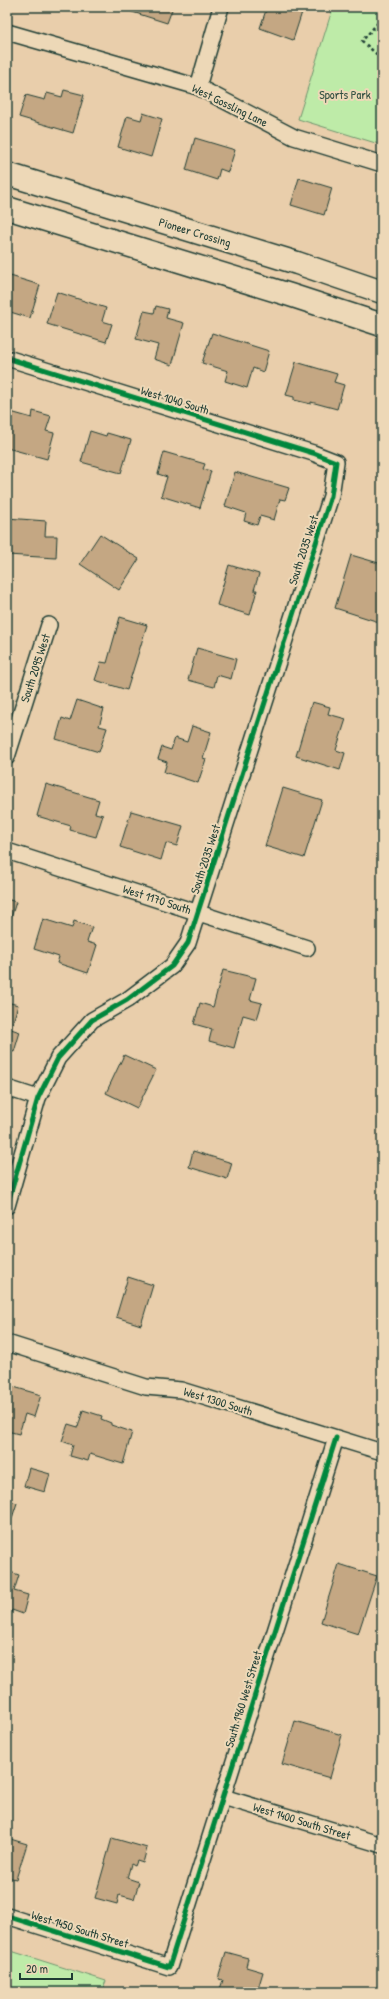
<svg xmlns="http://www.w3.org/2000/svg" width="389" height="1999" viewBox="0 0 389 1999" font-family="'Patrick Hand',sans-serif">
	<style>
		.green { fill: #beeba8; stroke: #6e946e }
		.building { fill: #c4a783; stroke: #1f3d34 }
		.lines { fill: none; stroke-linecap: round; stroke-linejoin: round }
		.minor-casing { stroke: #1f3d34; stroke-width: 18 }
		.trunk-casing { stroke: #1f3d34; stroke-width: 25 }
		.path { stroke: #1f3d34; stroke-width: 2.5; stroke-dasharray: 3 3; stroke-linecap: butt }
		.minor { stroke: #edd8b7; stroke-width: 15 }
		.trunk { stroke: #edd8b7; stroke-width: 22 }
		.cycleway-casing { stroke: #edd8b7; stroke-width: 8 }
		.cycleway { stroke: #00873e; stroke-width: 5 }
		.labels { text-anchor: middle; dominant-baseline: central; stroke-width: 4; stroke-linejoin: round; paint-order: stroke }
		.park-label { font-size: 12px; fill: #2f4e40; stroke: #edd8b7 }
		.street-label { font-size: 12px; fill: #1f3d34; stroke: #edd8b7 }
	</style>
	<rect width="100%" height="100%" fill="#e9ceab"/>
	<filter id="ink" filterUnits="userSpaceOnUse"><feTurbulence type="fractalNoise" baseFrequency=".025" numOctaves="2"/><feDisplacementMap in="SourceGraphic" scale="8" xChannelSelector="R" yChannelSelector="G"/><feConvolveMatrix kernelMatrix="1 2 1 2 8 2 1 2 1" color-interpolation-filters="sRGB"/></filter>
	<g filter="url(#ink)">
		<path class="green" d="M 333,7 L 382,7 L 382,145 L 298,119 Z
			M 8,1950 L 106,1981 L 101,1992 L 7,1992 Z"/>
		<path class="building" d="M 124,7 L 173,7 L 167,23 L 123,9 Z
			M 267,7 L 296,7 L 303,9 L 293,40 L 260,28 Z
			M 64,90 L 84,95 L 73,133 L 19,117 L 26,95 L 45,100 L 47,93 L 62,97 Z
			M 143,113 L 162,119 L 151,157 L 118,147 L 127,116 L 141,120 Z
			M 195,138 L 235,150 L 228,172 L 220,169 L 217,180 L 186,170 Z
			M 299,178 L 332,188 L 324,215 L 291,205 Z
			M 7,275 L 40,285 L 30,318 L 7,311 Z
			M 57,292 L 106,308 L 102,321 L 112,324 L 106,342 L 47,324 Z
			M 156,306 L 168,309 L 166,318 L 184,323 L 172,365 L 154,359 L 158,345 L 136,339 L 144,311 L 154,313 Z
			M 212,333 L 269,351 L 263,372 L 253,368 L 247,388 L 225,381 L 228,371 L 202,363 Z
			M 296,362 L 337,374 L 334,382 L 344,385 L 337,409 L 311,402 L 311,404 L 294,400 L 294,397 L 286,395 Z
			M 7,411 L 32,418 L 33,411 L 51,416 L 46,431 L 54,433 L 47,459 L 7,448 Z
			M 90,431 L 106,436 L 107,433 L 131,440 L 121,473 L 81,462 Z
			M 164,452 L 205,464 L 203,469 L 211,471 L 200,508 L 161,496 L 167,477 L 158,474 Z
			M 235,472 L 289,488 L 285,500 L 280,499 L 274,520 L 260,516 L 257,525 L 244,521 L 246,513 L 225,506 Z
			M 7,518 L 46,521 L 45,536 L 57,536 L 56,558 L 7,555 Z
			M 100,534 L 139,559 L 119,590 L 80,564 Z
			M 351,555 L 382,564 L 382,623 L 335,608 Z
			M 229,565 L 259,574 L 254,590 L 257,590 L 250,615 L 217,605 Z
			M 120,617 L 147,625 L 127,690 L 95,680 L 101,662 L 107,663 Z
			M 197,648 L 236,659 L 231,679 L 217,675 L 214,687 L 188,680 Z
			M 77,700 L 104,709 L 99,726 L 107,728 L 99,752 L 56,739 L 62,718 L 70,721 Z
			M 312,702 L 330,707 L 328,714 L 346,719 L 336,750 L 345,753 L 340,770 L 296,756 Z
			M 192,726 L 211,732 L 203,758 L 206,759 L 198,783 L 164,772 L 167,762 L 158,759 L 162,747 L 171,750 L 175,738 L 187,742 Z
			M 46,784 L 99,800 L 95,813 L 103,815 L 96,837 L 70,830 L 71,826 L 37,816 Z
			M 283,788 L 322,800 L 304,858 L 265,846 Z
			M 131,811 L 183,826 L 177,846 L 166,843 L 161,860 L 120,847 Z
			M 7,899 L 16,902 L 9,924 L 7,923 Z
			M 43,919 L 72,928 L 74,921 L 92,927 L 87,942 L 97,945 L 88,973 L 57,963 L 59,957 L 34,949 Z
			M 223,970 L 256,978 L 250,1000 L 262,1003 L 257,1019 L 243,1015 L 234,1048 L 209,1041 L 212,1029 L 194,1024 L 200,1003 L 213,1007 Z
			M 7,1002 L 18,1005 L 11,1029 L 20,1032 L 14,1052 L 7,1050 Z
			M 124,1055 L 156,1070 L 137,1108 L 106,1093 Z
			M 193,1151 L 232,1163 L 227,1179 L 189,1167 Z
			M 128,1277 L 153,1285 L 141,1325 L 116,1317 Z
			M 7,1385 L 41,1395 L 34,1417 L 25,1414 L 19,1434 L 7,1431 Z
			M 83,1410 L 102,1416 L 101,1419 L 111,1423 L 111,1425 L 132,1432 L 123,1464 L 90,1454 L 88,1461 L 70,1456 L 73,1445 L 62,1441 L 68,1424 L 78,1427 Z
			M 29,1468 L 50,1474 L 45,1492 L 24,1486 Z
			M 7,1500 L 17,1503 L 11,1521 L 7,1520 Z
			M 339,1564 L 377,1576 L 358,1634 L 321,1622 Z
			M 7,1571 L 19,1575 L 14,1591 L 28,1595 L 23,1614 L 12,1610 L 8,1623 Z
			M 295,1721 L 342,1735 L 330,1778 L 282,1764 Z
			M 7,1838 L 27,1844 L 16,1879 L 7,1877 Z
			M 112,1838 L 147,1848 L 143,1863 L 137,1861 L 135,1866 L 131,1864 L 127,1878 L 139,1882 L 134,1899 L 119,1895 L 117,1904 L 95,1898 Z
			M 226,1952 L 248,1958 L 246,1967 L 263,1972 L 257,1992 L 219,1992 L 223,1980 L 218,1979 Z"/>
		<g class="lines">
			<defs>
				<path id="minor" d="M 7,32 L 198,87 L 294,137 L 382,164
					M 198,87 L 221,7
					M 7,358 L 313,453 L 336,462 L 331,496 L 188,943 L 172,966 L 127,1000 L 92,1020 L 58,1058 L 38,1098 L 7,1206
					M 7,757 L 49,625
					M 7,851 L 307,948
					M 7,1088 L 38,1098
					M 7,1343 L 146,1387 L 181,1390 L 382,1452
					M 223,1797 L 382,1845
					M 7,1916 L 169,1967 L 336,1438"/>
				<path id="trunk" d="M 7,174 L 297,263 L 382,292
					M 7,208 L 290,295 L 382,325"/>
			</defs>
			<use href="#minor" class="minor-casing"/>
			<use href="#trunk" class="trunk-casing"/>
			<path class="path" d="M 382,18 L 362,41 L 382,59"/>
			<use href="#minor" class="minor"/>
			<use href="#trunk" class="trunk"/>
			<defs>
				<path id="cycleway" d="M 7,358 L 313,453 L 336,462 L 331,496 L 188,943 L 172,966 L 127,1000 L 92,1020 L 58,1058 L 38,1098 L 7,1206
					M 7,1916 L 169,1967 L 336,1438"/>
			</defs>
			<use href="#cycleway" class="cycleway-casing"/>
			<use href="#cycleway" class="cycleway"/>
		</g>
	</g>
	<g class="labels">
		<g class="park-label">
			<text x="345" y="94">Sports Park</text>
		</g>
		<g class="street-label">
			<text transform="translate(230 105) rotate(26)">West Gossling Lane</text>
			<text transform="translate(195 232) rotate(17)">Pioneer Crossing</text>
			<text transform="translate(175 400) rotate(17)">West 1040 South</text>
			<text transform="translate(303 550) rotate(-72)">South 2035 West</text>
			<text transform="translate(35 668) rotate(-72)">South 2095 West</text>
			<text transform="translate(205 859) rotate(-72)">South 2035 West</text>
			<text transform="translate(157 899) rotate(18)">West 1170 South</text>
			<text transform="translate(218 1401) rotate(17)">West 1300 South</text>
			<text transform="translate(243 1699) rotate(-73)">South 1960 West Street</text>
			<text transform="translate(302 1821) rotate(17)">West 1400 South Street</text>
			<text transform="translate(80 1929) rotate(17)">West 1450 South Street</text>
		</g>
	</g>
	<rect width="389" height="1999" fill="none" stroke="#edd8b7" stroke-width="24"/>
	<rect x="12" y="12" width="365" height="1975" fill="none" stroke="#1f3d34" stroke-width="1.5" filter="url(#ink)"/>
	<path d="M20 1973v6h52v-6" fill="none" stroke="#1f3d34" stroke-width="2"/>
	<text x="26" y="1973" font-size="12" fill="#1f3d34" stroke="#edd8b7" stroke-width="3" paint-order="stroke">20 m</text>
</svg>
